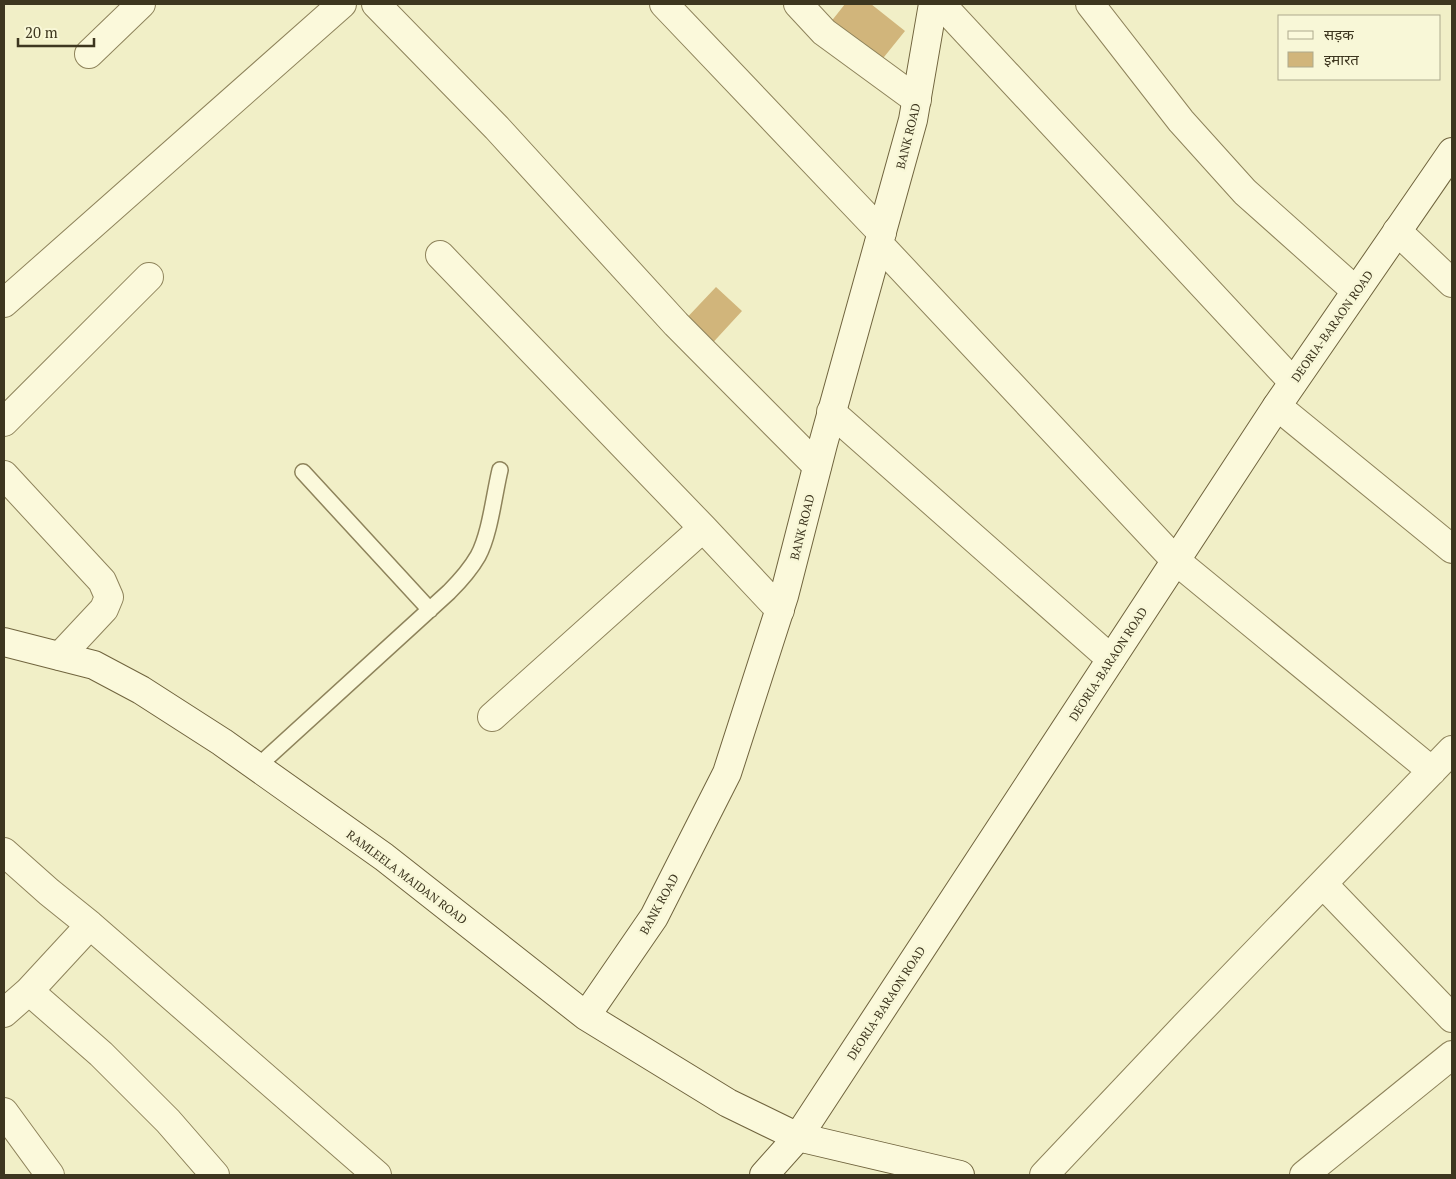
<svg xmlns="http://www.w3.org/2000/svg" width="1456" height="1179" viewBox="0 0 1456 1179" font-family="'PT Serif','Noto Sans Devanagari',serif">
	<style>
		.building { fill: #d1b57b }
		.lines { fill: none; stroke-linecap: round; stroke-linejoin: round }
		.lane-casing { stroke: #8e835b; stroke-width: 18 }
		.street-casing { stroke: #8e835b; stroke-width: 30 }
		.secondary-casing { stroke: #70643e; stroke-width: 30 }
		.lane { stroke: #fbf9db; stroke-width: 15 }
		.street { stroke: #fbf9db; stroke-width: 28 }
		.secondary { stroke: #fbf9db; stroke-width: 28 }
		.labels { text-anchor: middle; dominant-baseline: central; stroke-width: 5; stroke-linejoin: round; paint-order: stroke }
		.street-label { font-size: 12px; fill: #3d361f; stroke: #f8f7d7 }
	</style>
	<rect width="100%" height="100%" fill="#f1efc7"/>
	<path class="building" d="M 845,4 L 871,4 L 905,31 L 880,62 L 830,23 Z
		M 716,287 L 742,311 L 707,349 L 681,324 Z"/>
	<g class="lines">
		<defs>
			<path id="lane" d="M 303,472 L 430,610
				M 257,767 L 449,592 C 460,581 470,570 478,556 C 490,534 494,495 500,470"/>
			<path id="street" d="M 376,4 L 497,128 L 676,324 L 817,466
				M 664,4 L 882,233
				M 798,4 L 824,32 L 917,100
				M 941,4 L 1293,382
				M 1090,4 L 1181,121 L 1245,192 L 1356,291
				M 89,54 L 141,4
				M 1397,231 L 1452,283
				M 879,244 L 1175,560 L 1432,771
				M 440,255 L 703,528 L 780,610
				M 4,303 L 342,4
				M 1277,406 L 1452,549
				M 831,412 L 1111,659
				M 4,422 L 149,277
				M 4,475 L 102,581 L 109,597 L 104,609 L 60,656
				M 492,717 L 703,528
				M 4,852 L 49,892 L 90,925 L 377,1175
				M 1323,884 L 1452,1018
				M 29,991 L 101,1054 L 168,1121 L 215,1175
				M 4,1013 L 29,991 L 90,925
				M 4,1112 L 50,1175
				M 1044,1175 L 1182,1029 L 1452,750
				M 1304,1175 L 1452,1055"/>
			<path id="secondary" d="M 4,642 L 94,665 L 141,690 L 222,742 L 384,857 L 586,1016 L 728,1103 L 798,1137 L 960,1175
				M 586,1016 L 654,917 L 727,773 L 784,596 L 823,444 L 913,120 L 933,4
				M 764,1175 L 798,1137 L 1277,406 L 1452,152"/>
		</defs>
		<use href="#lane" class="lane-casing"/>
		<use href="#street" class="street-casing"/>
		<use href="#secondary" class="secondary-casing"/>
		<use href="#lane" class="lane"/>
		<use href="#street" class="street"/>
		<use href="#secondary" class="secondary"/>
	</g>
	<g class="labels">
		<g class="street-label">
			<text transform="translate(908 136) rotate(-76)">BANK ROAD</text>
			<text transform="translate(1332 326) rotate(-55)">DEORIA-BARAON ROAD</text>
			<text transform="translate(802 527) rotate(-76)">BANK ROAD</text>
			<text transform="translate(1108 664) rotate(-57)">DEORIA-BARAON ROAD</text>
			<text transform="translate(407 877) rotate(37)">RAMLEELA MAIDAN ROAD</text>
			<text transform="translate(659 904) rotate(-61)">BANK ROAD</text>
			<text transform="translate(886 1003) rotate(-57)">DEORIA-BARAON ROAD</text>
		</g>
	</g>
	<rect width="1456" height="1179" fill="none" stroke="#3d361f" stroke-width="10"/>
	<rect x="1278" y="15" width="162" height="65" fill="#f8f7d7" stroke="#adaa8d"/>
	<rect x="1288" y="31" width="25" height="8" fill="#fbf9db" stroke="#adaa8d"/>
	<text x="1324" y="40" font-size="15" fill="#3d361f">सड़क</text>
	<rect x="1288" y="52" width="25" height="15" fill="#d1b57b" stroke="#adaa8d"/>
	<text x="1324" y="65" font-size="15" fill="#3d361f">इमारत</text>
	<path d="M18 38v8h76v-8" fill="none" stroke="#3d361f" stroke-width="2.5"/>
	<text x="25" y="38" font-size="15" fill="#3d361f" stroke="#f8f7d7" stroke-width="4" paint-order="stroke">20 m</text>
</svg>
